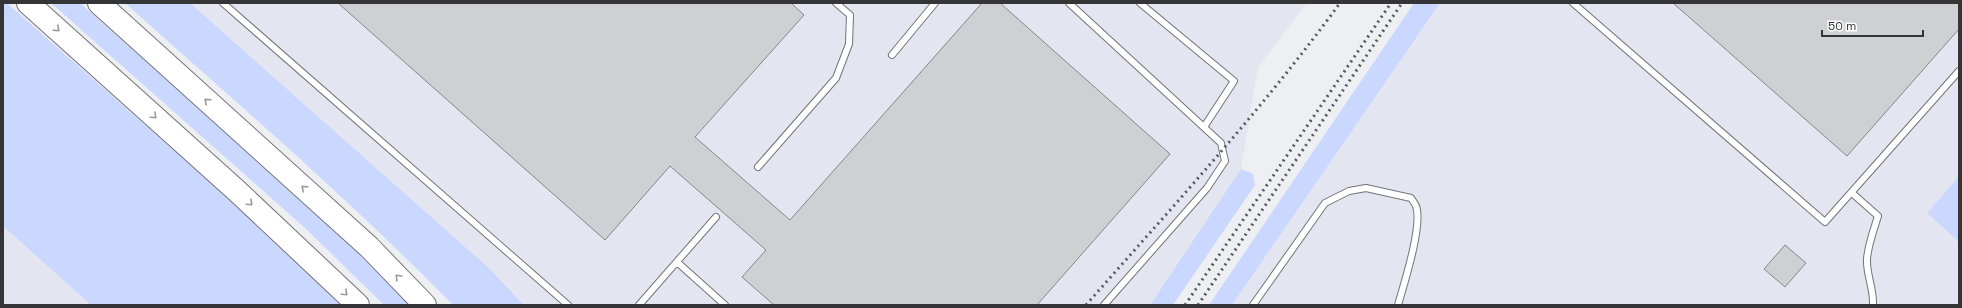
<svg xmlns="http://www.w3.org/2000/svg" width="1962" height="308" viewBox="0 0 1962 308" font-family="'Space Grotesk',sans-serif">
	<style>
		.built { fill: #e3e6f1 }
		.green { fill: #cad7ff }
		.building { fill: #cfd0d3; stroke: #858689 }
		.lines { fill: none; stroke-linecap: round; stroke-linejoin: round }
		.service-casing { stroke: #737477; stroke-width: 8 }
		.motorway-casing { stroke: #737477; stroke-width: 24 }
		.service { stroke: #fff; stroke-width: 6 }
		.motorway { stroke: #fff; stroke-width: 22 }
		.rail { stroke: #57585a; stroke-width: 3; stroke-dasharray: 2 4; stroke-linecap: butt }
		.oneway { stroke: #9a9a9b }
	</style>
	<rect width="100%" height="100%" fill="#edeff2"/>
	<path class="built" d="M 190,3 L 1307,3 L 1258,67 L 1241,169 L 1150,305 L 525,305 L 490,269 Z
		M 1440,3 L 1959,3 L 1959,176 L 1927,213 L 1959,242 L 1959,305 L 1232,305 Z
		M 3,226 L 91,305 L 3,305 Z"/>
	<path class="green" d="M 3,3 L 7,3 L 308,269 L 345,305 L 91,305 L 3,226 Z
		M 51,3 L 80,3 L 351,244 L 412,305 L 384,305 L 305,228 Z
		M 125,3 L 190,3 L 490,269 L 524,305 L 453,305 C 349,199 236,102 125,3 Z
		M 1414,3 L 1440,3 L 1232,305 L 1209,305 Z
		M 1241,169 L 1253,174 L 1255,185 L 1173,305 L 1150,305 Z
		M 1959,176 L 1959,242 L 1927,213 Z"/>
	<path class="building" d="M 338,3 L 791,3 L 804,15 L 695,137 L 790,220 L 982,3 L 1000,3 L 1170,154 L 1037,305 L 774,305 L 742,277 L 766,250 L 670,166 L 605,240 Z
		M 1673,3 L 1959,3 L 1959,29 L 1847,156 Z
		M 1785,245 L 1806,263 L 1785,287 L 1764,269 Z"/>
	<g class="lines">
		<defs>
			<path id="service" d="M 223,3 L 568,305
				M 1069,3 L 1221,143 L 1225,161 L 1207,188 L 1104,305
				M 1140,3 L 1234,81 L 1204,127
				M 1573,3 L 1825,222 L 1959,71
				M 892,55 L 935,3
				M 758,167 L 836,78 L 849,44 L 850,15 L 836,3
				M 1852,193 L 1878,216 C 1874,229 1868,245 1867,259 C 1866,274 1874,289 1873,305
				M 677,262 L 725,305
				M 639,305 L 716,217
				M 1253,305 L 1325,203 L 1349,191 L 1366,188 L 1411,198 C 1412,200 1415,203 1416,206 C 1423,225 1404,284 1398,305"/>
			<path id="motorway" d="M 28,3 L 237,191 L 358,305
				M 99,3 L 369,247 L 425,305"/>
		</defs>
		<use href="#service" class="service-casing"/>
		<use href="#motorway" class="motorway-casing"/>
		<use href="#service" class="service"/>
		<use href="#motorway" class="motorway"/>
		<path class="rail" d="M 1086,305 C 1173,206 1262,110 1340,3
			M 1185,305 L 1391,3
			M 1198,305 L 1402,3"/>
	</g>
	<defs><path id="oneway-chevron" d="M-2-3.5L2.5 0L-2 3.5" fill="none" stroke-width="1.6" stroke-linecap="round" stroke-linejoin="round"/></defs>
	<g class="oneway">
		<use href="#oneway-chevron" transform="translate(57 29) rotate(42)"/>
		<use href="#oneway-chevron" transform="translate(207 101) rotate(-138)"/>
		<use href="#oneway-chevron" transform="translate(154 116) rotate(42)"/>
		<use href="#oneway-chevron" transform="translate(304 188) rotate(-138)"/>
		<use href="#oneway-chevron" transform="translate(250 203) rotate(43)"/>
		<use href="#oneway-chevron" transform="translate(398 277) rotate(-134)"/>
		<use href="#oneway-chevron" transform="translate(345 293) rotate(43)"/>
	</g>
	<rect width="1962" height="308" fill="none" stroke="#353537" stroke-width="8"/>
	<path d="M1822 30v6h101v-6" fill="none" stroke="#353537" stroke-width="2"/>
	<text x="1828" y="30" font-size="12" fill="#353537" stroke="#ffffff" stroke-width="3" paint-order="stroke">50 m</text>
</svg>
